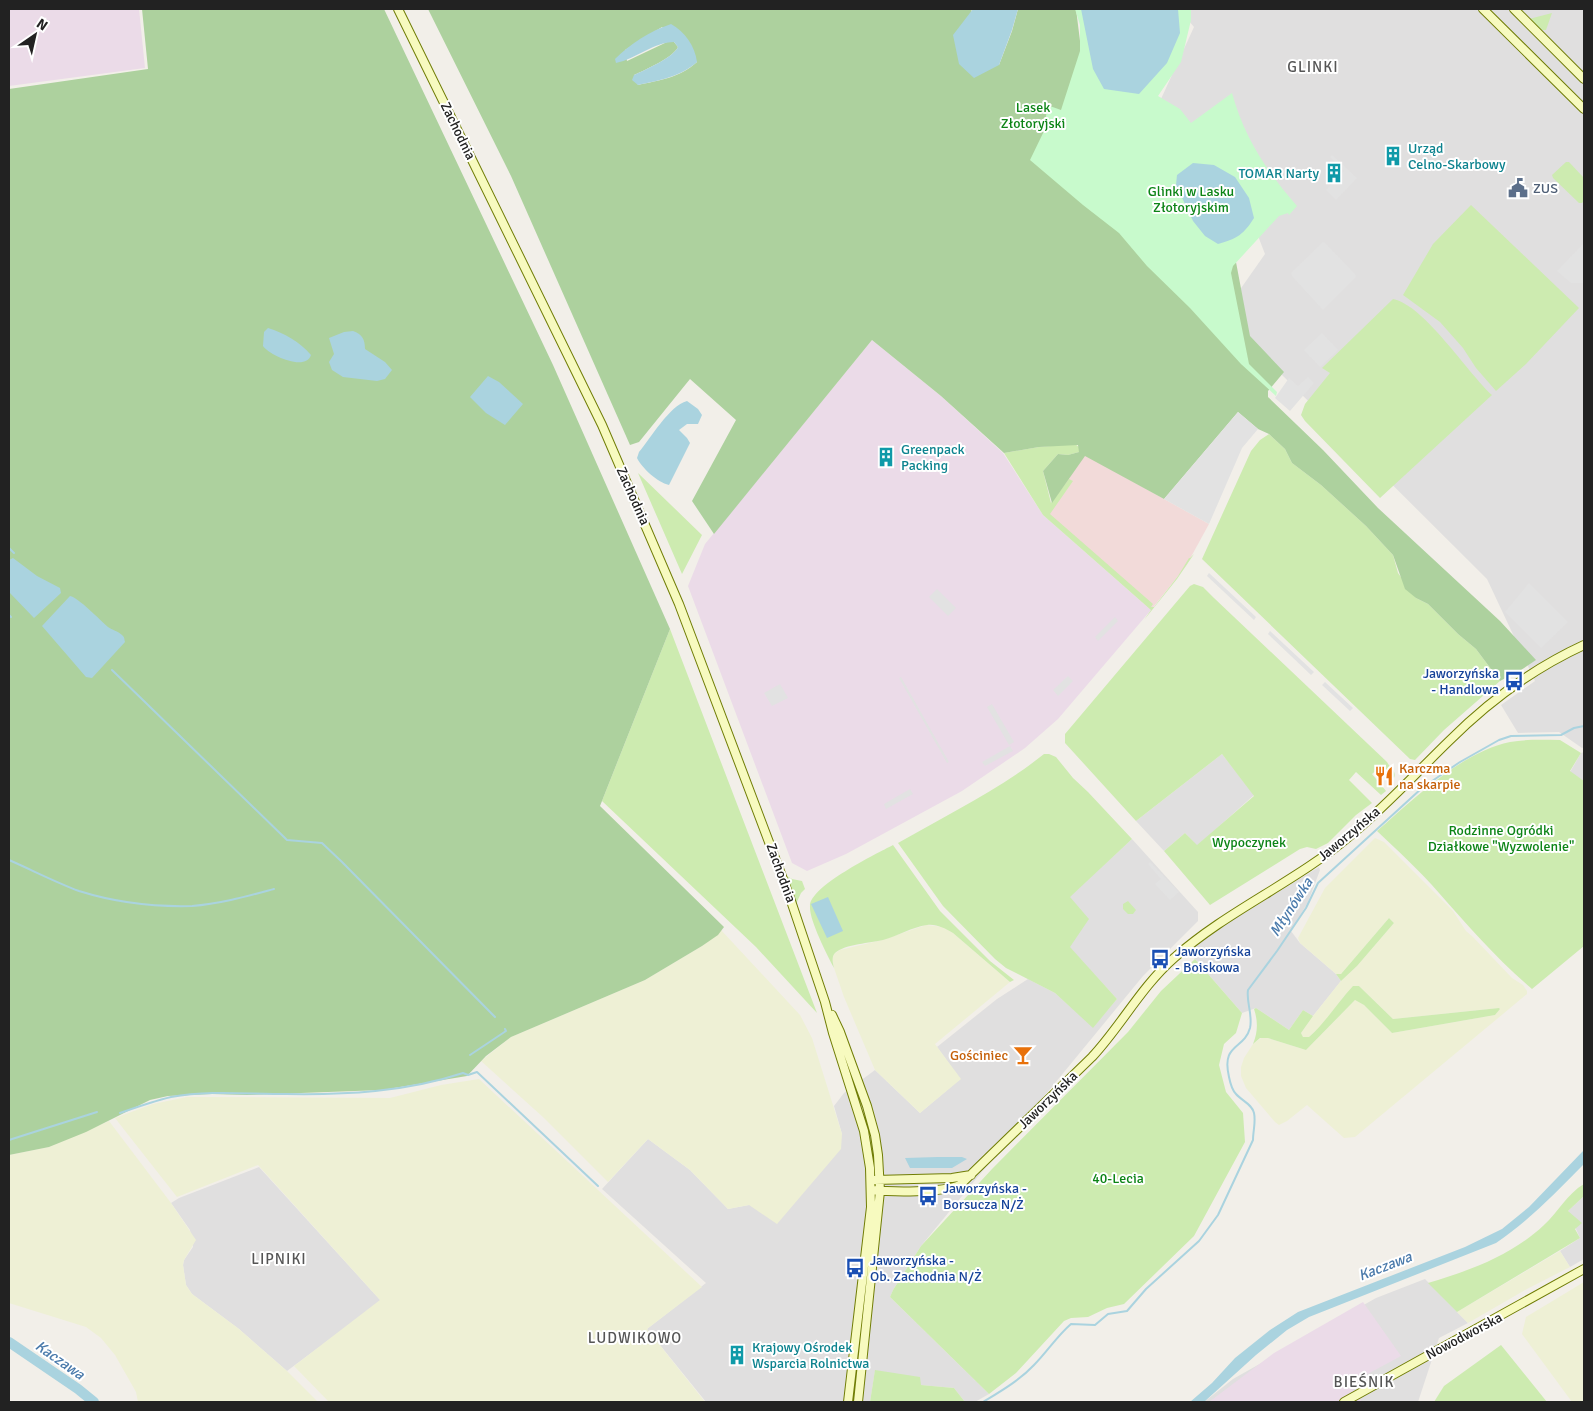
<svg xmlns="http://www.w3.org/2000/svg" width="1593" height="1411" viewBox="0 0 1593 1411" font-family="Signika,sans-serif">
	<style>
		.residential { fill: #e0dfdf }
		.commercial { fill: #f2dad9 }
		.industrial { fill: #ebdbe8 }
		.farmland { fill: #eef0d5 }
		.grass { fill: #cdebb0 }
		.forest { fill: #add19e; fill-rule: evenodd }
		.park { fill: #c8facc }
		.parking { fill: #e2e2e2 }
		.water { fill: #aad3df }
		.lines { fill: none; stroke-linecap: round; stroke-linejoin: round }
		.stream { stroke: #aad3df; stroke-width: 2 }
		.river { stroke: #aad3df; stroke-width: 10 }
		.secondary-casing { stroke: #707d05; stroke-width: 10 }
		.secondary { stroke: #f7fabf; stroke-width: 8 }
		.labels { text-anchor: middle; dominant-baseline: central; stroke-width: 4; stroke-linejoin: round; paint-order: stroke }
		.park-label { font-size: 14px; fill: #0c8416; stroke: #fff }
		.street-label { font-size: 14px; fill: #222; stroke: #fff }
		.culture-label { font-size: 14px; fill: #0d838f; stroke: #fff; text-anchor: start }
		.service-label { font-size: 14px; fill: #4e5e75; stroke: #fff; text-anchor: start }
		.transit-label { font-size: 14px; fill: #164399; stroke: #fff; text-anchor: start }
		.food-label { font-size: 14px; fill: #c56008; stroke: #fff; text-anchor: start }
		.neighbourhood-label { font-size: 15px; letter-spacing: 1px; fill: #555; stroke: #fff }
		.water-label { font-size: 15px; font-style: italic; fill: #4a7aab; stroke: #fff }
	</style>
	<rect width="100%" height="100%" fill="#f2efe9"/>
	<path class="residential" d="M 1179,9 L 1584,9 L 1584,747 L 1582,748 L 1559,732 L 1518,733 L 1501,705 L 1535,681 L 1487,579 L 1263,356 L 1225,311 L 1265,254 L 1231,166 L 1155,112 L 1194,27 Z
		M 1584,752 L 1584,781 L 1570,772 L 1581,753 Z
		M 1222,754 L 1254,795 L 1197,846 L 1185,833 L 1164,851 L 1136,821 Z
		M 1132,839 L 1198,912 L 1198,921 L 1143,976 L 921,1246 L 893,1290 L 890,1297 L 989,1394 L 975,1402 L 965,1402 L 954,1388 L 920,1385 L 875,1371 L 870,1402 L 706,1402 L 647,1329 L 706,1283 L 602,1189 L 648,1139 L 690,1170 L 728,1209 L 749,1205 L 842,1134 L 834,1106 L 844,1093 L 875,1070 L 920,1113 L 960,1079 L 937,1047 L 997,999 L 1028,979 L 1055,993 L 1093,1027 L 1117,999 L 1069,947 L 1069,897 Z
		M 1319,867 L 1320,870 L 1308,902 L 1291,931 L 1300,943 L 1336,974 L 1341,981 L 1313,1016 L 1303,1010 L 1289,1030 L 1256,1008 L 1242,1013 L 1189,952 L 1216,930 Z
		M 259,1167 L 381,1301 L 287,1371 L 239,1329 L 192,1294 L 186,1285 L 183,1265 L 184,1260 L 193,1247 L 190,1230 L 171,1203 L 179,1198 Z
		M 1584,1196 L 1584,1259 L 1570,1267 L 1560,1251 L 1580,1238 L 1568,1211 Z
		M 1425,1279 L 1468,1323 L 1439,1338 L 1418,1402 L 1204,1402 L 1233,1379 L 1376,1298 Z"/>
	<path class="commercial" d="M 1085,455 L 1209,524 L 1186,566 L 1151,610 L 1044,514 Z"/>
	<path class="industrial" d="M 9,9 L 139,9 L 145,68 L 9,86 Z
		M 872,340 L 941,396 L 1003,453 L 1043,515 L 1151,610 L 1058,719 L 1025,748 L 962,791 L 846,854 L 807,871 L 792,863 L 688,586 L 705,544 Z
		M 1363,1302 L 1401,1356 L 1349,1384 L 1362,1402 L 1209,1402 L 1274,1353 Z"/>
	<path class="farmland" d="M 1375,838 L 1384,842 L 1453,911 L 1466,931 L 1473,937 L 1512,978 L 1523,985 L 1527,991 L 1527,994 L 1355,1137 L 1344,1138 L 1307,1105 L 1287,1121 L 1279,1125 L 1275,1122 L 1246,1088 L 1241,1076 L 1241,1067 L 1244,1058 L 1253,1044 L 1261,1038 L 1268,1038 L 1306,1050 L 1355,1000 L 1364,1005 L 1392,1033 L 1495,1015 L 1500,1009 L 1499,1008 L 1393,1019 L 1359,986 L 1344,996 L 1323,1024 L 1309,1037 L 1303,1037 L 1301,1033 L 1313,1016 L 1340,982 L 1357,966 L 1394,923 L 1389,918 L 1341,974 L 1336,974 L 1300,943 L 1298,938 L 1325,888 Z
		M 926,925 L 943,927 L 953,933 L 1010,982 L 935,1044 L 961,1079 L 920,1113 L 875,1070 L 844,997 L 834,968 L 832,958 L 834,954 L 840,950 L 882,940 Z
		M 721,930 L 800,1015 L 812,1038 L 842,1134 L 841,1149 L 777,1224 L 749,1205 L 728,1209 L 690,1170 L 648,1139 L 608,1182 L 544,1118 L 481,1061 L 511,1037 L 645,980 L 702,946 Z
		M 479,1079 L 702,1287 L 647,1329 L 705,1402 L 329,1402 L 294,1366 L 380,1300 L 258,1165 L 177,1197 L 115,1118 L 153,1104 L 187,1097 L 390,1098 L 441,1085 Z
		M 109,1121 L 171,1203 L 196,1240 L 184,1260 L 183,1265 L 186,1285 L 192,1294 L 239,1329 L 287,1371 L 318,1402 L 138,1402 L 136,1392 L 115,1355 L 101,1338 L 86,1327 L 9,1303 L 9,1155 L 49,1147 Z
		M 1560,1251 L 1570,1267 L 1527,1289 L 1468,1323 L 1457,1312 Z
		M 1584,1282 L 1584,1402 L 1572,1402 L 1522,1334 L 1526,1317 Z"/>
	<path class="grass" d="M 1552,13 L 1546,30 L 1540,30 L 1529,19 Z
		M 1566,162 L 1569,162 L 1584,178 L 1584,201 L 1582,203 L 1579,203 L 1553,178 L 1552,175 Z
		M 1471,205 L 1579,308 L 1526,364 L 1496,391 L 1476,368 L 1463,348 L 1440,322 L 1403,295 L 1433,244 Z
		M 1393,299 C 1424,305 1467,372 1492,395 L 1380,498 L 1305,421 L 1301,415 L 1305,404 L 1330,373 L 1322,368 Z
		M 1269,434 L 1285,449 L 1292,463 L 1321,485 L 1366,526 L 1393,555 L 1398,573 L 1416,598 L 1428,604 L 1458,634 L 1476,649 L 1500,681 L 1444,730 L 1415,760 L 1410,759 L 1202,559 L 1251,451 L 1260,440 Z
		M 1075,444 L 1079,447 L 1079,452 L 1068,455 L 1058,454 L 1043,471 L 1051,503 L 1069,479 L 1073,481 L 1050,514 L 1153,604 L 1151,607 L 1154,607 L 1178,576 L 1189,558 L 1190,558 L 1194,554 L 1177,579 L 1144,620 L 1151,610 L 1043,515 L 1004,453 L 1039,447 Z
		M 638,473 L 702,535 L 682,574 Z
		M 1194,584 L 1203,587 L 1214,598 L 1387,762 C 1390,768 1397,771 1394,778 L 1382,765 L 1372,774 L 1386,791 L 1381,795 L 1356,772 L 1349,780 L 1372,803 L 1356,815 L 1328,843 L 1316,849 L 1307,847 L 1300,849 L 1210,905 L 1164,851 L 1185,833 L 1197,845 L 1254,796 L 1222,754 L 1136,821 L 1065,743 L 1065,734 L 1190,586 Z
		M 670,629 L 817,1013 L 756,947 L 602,801 Z
		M 1560,740 L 1581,753 L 1570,771 L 1584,781 L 1584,946 L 1532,989 C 1498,960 1469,927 1439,893 C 1420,871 1398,851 1377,831 C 1414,799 1461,752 1510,742 C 1526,739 1543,740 1560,740 Z
		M 1044,754 L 1049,754 L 1056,757 L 1073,778 L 1088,792 L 1132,839 L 1070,897 L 1089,919 L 1070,947 L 1117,999 L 1093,1028 L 1055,993 L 1006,968 L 995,959 L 943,906 L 898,843 C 948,814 999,790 1044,754 Z
		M 893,845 L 940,911 L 990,961 L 1014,980 L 1010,982 L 953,933 C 944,928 937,924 927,925 C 912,927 898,936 883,940 C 871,943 845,944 835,953 C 831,957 833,963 834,968 C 827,954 809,920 810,906 C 810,886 876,854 893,845 Z
		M 785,875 L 792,879 L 802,881 L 805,889 L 801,893 L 796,904 Z
		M 1128,901 L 1136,910 L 1133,914 L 1128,914 L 1123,909 L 1123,904 Z
		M 1389,918 L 1394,923 L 1357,966 L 1341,981 L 1336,974 L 1341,974 Z
		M 1195,959 L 1242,1013 L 1236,1033 L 1224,1044 L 1219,1065 L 1226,1092 L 1243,1113 L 1245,1142 L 1194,1236 L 1124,1304 L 1107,1308 L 1088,1317 L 1071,1318 L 1064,1321 L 1016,1373 L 989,1394 L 890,1297 L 893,1290 L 921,1246 L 992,1169 L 1128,1032 L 1161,991 Z
		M 1353,986 L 1359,986 L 1393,1019 L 1499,1008 L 1500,1009 L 1495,1015 L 1392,1033 L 1364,1005 L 1355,1000 L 1306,1050 L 1268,1038 L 1260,1038 L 1253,1044 C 1258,1032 1258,1021 1254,1009 L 1256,1008 L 1289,1030 L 1303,1010 L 1313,1016 L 1301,1033 L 1303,1037 L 1309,1037 C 1327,1021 1337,1003 1353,986 Z
		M 1584,1184 L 1584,1196 L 1568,1211 L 1582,1223 L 1575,1229 L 1580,1238 L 1457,1312 L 1428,1283 C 1471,1270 1511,1256 1544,1225 C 1558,1212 1568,1193 1584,1184 Z
		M 1501,1345 L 1547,1402 L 1434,1402 L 1444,1386 Z
		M 875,1370 L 920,1377 L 921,1385 L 954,1388 L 965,1402 L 870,1402 Z"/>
	<path class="forest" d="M 142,9 L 384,9 L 553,365 L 670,629 L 600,806 L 724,927 L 718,935 L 702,946 L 645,980 L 511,1037 L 486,1056 L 467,1076 L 382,1090 L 247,1095 L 212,1094 L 168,1096 L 150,1100 L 86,1132 L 49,1147 L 9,1155 L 9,89 L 148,69 Z
		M 428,9 L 973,9 L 971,11 L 999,65 L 1012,31 L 1018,9 L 1076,9 L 1086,89 L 1232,241 L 1250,336 L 1284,372 L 1268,391 L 1268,397 L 1323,450 L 1378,508 L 1500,621 L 1536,660 L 1521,670 L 1500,681 L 1476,649 L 1458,634 L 1428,604 L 1416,598 L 1405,589 L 1393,555 L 1366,526 L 1321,485 L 1292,463 L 1285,449 L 1269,434 L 1258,429 L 1238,412 L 1164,499 L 1085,456 L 1052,503 L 1043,471 L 1058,454 L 1068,455 L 1079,452 L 1078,445 L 1039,447 L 1004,453 L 941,396 L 872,340 L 714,534 L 692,501 L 736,420 L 690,379 L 639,442 L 630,445 L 511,176 ZM 662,27 L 697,62 C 679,78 660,80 638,85 L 634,75 C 645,70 674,57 678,47 L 674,42 L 667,42 L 627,61 L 625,50 Z"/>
	<path class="park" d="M 1075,9 L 1191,9 L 1191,20 L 1181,62 L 1158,96 L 1180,109 L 1191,123 L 1232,93 C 1244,137 1267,172 1297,206 L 1289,215 L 1288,213 L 1279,216 L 1233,266 L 1231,273 L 1249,364 L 1277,392 L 1276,396 L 1241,364 L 1190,308 L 1147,266 L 1119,233 L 1083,205 L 1030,160 L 1045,129 L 1047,105 L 1061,110 L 1080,51 L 1080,25 Z"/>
	<path class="parking" d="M 1332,155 L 1357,178 L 1336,200 L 1326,190 L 1344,171 L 1330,157 Z
		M 1323,242 L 1325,243 L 1355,274 L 1356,277 L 1323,310 L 1292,276 L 1291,273 Z
		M 1584,243 L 1584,283 L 1571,283 L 1557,271 Z
		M 1322,333 L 1338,350 L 1320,367 L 1304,350 Z
		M 1308,377 L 1314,383 L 1290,411 L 1275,398 L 1289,378 L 1298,386 Z
		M 1238,412 L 1258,429 L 1242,448 L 1209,524 L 1164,499 Z
		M 1209,573 L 1256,617 L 1254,620 L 1207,576 Z
		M 1529,583 L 1568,622 L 1541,648 L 1505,612 Z
		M 937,589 L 956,608 L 948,616 L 929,597 Z
		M 1115,617 L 1118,621 L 1098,641 L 1095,637 Z
		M 1270,631 L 1314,672 L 1311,675 L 1268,634 Z
		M 1068,676 L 1073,681 L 1058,696 L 1053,690 Z
		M 901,677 L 949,762 L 947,763 L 899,678 Z
		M 1325,682 L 1353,708 L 1350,711 L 1322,685 Z
		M 780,684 L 788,698 L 772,706 L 764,693 Z
		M 992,704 L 1014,742 L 1009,745 L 987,707 Z
		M 1010,746 L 1013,751 L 985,766 L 982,762 Z
		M 910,789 L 913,794 L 886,809 L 884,804 Z
		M 1150,862 L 1179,892 L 1170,900 L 1155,884 L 1161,879 L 1148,864 Z"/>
	<path class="water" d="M 973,9 L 1018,9 L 1012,30 L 999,65 L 974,78 L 959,64 L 953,35 Z
		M 1081,9 L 1178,9 L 1180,33 L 1167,63 L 1139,94 L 1104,89 L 1093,69 Z
		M 671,24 C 685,32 695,46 697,62 C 680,77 660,80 638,85 L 632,80 L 634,75 C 645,70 674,57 678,47 L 674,42 C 654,42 636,59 616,63 L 615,59 C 630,44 650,31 671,24 Z
		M 1193,163 L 1214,165 L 1235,177 L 1249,198 L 1254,218 C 1244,234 1237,239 1218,244 L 1205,236 L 1193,221 L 1176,185 L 1177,175 Z
		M 268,328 C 284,333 300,342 311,355 C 306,372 269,355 263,346 L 264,332 Z
		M 353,331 C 362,334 365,339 365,349 L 385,362 L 392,370 L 385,379 L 377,381 L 343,377 L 332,370 L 329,362 L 334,354 L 329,338 L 344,332 Z
		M 488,376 L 499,382 L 523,404 L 505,425 L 486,413 L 470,397 Z
		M 687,401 L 698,409 L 702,415 L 698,424 L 687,424 L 679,430 L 687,438 L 690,443 L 669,485 C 657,482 642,468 637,458 L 639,452 C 651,438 669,406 687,401 Z
		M 13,558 L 37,576 L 60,588 L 61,593 L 34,618 L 9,592 L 9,560 Z
		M 70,596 C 79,598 100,620 108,627 C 112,630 118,631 122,635 C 125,638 124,638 125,642 L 92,678 L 86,677 L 42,626 Z
		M 828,897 L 843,931 L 827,938 L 811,904 Z
		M 1584,1150 L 1584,1164 L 1583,1165 C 1555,1193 1529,1221 1496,1243 L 1309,1317 L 1287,1330 L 1256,1355 L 1204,1402 L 1190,1402 L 1212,1383 L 1235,1358 L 1270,1330 L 1298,1312 L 1465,1247 L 1502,1229 L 1529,1207 Z
		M 937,1157 L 962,1157 L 967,1159 L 952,1168 L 910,1168 L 905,1158 Z"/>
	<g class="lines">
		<path class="stream" d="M 9,548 L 14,553
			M 9,615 L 11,617
			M 112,670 L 287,840 L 322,843 L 342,862 L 495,1017
			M 9,860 C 32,870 55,882 79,891 C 114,902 155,907 192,906 C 220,904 248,896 274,889
			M 470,1055 L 506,1031 L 505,1029
			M 120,1113 C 137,1107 154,1101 171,1097 C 209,1090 247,1094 286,1094 C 345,1095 406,1092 463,1073 L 468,1075 L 477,1072 L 598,1186
			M 9,1140 L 97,1112
			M 983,1402 C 1001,1391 1020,1380 1034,1365 C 1047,1352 1057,1336 1071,1324 L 1095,1325 L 1108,1314 L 1127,1311 L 1146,1289 L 1199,1241 L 1218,1215 L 1253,1140 C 1253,1131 1256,1122 1254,1113 C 1252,1104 1242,1101 1236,1094 C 1232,1090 1230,1082 1229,1077 C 1221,1043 1244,1050 1250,1028 C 1253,1015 1246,1002 1248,990 L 1277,951 L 1306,908 L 1318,883 L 1422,788 L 1460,762 L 1499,740 L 1511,736 L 1561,735 L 1574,728 L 1584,726"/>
		<path class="river" d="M 9,1342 L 78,1389 L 94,1402"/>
		<defs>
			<path id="secondary" d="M 398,9 L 602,425 L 679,604 L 789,895 L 825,1002 L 833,1033 L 864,1131 L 870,1168 L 871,1207 L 848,1402
				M 1483,9 L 1584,109
				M 1514,9 L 1584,79
				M 832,1015 L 840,1032 L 867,1106 L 875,1135 L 878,1155 L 880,1191 L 858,1402
				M 875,1180 L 952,1178 L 971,1175
				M 871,1190 C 892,1192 942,1193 960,1185 L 1092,1057 C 1121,1026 1141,987 1174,958 C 1228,910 1296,882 1351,835 C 1386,806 1416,773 1449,741 C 1488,702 1534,668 1584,645
				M 1344,1402 L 1584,1269"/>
		</defs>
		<use href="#secondary" class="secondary-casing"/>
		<use href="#secondary" class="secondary"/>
	</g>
	<defs>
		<symbol id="building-bare" viewBox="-9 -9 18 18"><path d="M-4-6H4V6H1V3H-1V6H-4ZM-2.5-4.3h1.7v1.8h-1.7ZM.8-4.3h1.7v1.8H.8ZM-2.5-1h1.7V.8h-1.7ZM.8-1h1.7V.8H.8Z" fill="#0f9aa8" stroke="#fff" stroke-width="2.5" paint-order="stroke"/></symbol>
		<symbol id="civic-bare" viewBox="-9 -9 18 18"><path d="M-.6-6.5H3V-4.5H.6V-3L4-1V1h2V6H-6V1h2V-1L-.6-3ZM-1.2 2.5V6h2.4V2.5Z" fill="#5c6f8a" stroke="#fff" stroke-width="2.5" paint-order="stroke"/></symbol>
		<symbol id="bus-bare" viewBox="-9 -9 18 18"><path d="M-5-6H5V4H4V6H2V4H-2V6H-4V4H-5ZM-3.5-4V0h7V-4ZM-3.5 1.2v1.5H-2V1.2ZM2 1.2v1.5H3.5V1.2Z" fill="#1a4fb4" stroke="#fff" stroke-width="2.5" paint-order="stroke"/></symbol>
		<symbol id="restaurant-bare" viewBox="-9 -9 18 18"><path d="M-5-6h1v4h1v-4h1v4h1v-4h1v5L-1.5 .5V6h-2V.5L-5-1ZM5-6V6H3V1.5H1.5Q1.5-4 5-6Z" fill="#e8710a" stroke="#fff" stroke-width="2.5" paint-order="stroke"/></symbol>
		<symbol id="bar-bare" viewBox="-9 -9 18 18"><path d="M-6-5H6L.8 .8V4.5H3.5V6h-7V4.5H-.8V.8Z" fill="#e8710a" stroke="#fff" stroke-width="2.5" paint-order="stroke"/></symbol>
	</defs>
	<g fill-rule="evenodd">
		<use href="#building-bare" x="1379" y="142" width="28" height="28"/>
		<use href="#building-bare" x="1320" y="159" width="28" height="28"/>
		<use href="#civic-bare" x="1504" y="174" width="28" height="28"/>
		<use href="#building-bare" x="872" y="443" width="28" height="28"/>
		<use href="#bus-bare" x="1500" y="667" width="28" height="28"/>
		<use href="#restaurant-bare" x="1370" y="762" width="28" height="28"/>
		<use href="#bus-bare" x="1146" y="945" width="28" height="28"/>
		<use href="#bar-bare" x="1009" y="1041" width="28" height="28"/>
		<use href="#bus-bare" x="914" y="1182" width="28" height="28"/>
		<use href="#bus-bare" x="841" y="1254" width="28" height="28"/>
		<use href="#building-bare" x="723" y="1341" width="28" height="28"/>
	</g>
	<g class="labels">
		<g class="park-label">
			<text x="1033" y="107">Lasek<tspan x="1033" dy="16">Złotoryjski</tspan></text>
			<text x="1191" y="191">Glinki w Lasku<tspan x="1191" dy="16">Złotoryjskim</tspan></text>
			<text x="1501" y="830">Rodzinne Ogródki<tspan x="1501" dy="16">Działkowe "Wyzwolenie"</tspan></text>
			<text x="1249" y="842">Wypoczynek</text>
			<text x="1118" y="1178">40-Lecia</text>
		</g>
		<g class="street-label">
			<text transform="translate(458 131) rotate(64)">Zachodnia</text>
			<text transform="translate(633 496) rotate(66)">Zachodnia</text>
			<text transform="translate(1349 834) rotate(-40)">Jaworzyńska</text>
			<text transform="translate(781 873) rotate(70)">Zachodnia</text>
			<text transform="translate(1048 1100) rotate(-44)">Jaworzyńska</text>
			<text transform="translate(1464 1336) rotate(-28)">Nowodworska</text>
		</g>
		<g class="culture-label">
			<text x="1408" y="148">Urząd<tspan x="1408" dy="16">Celno-Skarbowy</tspan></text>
			<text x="1319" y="173" text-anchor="end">TOMAR Narty</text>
			<text x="901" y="449">Greenpack<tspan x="901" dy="16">Packing</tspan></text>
			<text x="752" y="1347">Krajowy Ośrodek<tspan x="752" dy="16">Wsparcia Rolnictwa</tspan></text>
		</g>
		<g class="service-label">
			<text x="1533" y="188">ZUS</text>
		</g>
		<g class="transit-label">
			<text x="1499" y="673" text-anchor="end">Jaworzyńska<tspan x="1499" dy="16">- Handlowa</tspan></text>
			<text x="1175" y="951">Jaworzyńska<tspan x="1175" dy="16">- Boiskowa</tspan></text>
			<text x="943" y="1188">Jaworzyńska -<tspan x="943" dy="16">Borsucza N/Ż</tspan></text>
			<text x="870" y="1260">Jaworzyńska -<tspan x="870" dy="16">Ob. Zachodnia N/Ż</tspan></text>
		</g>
		<g class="food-label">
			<text x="1399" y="768">Karczma<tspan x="1399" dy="16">na skarpie</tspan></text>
			<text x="1008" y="1055" text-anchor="end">Gościniec</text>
		</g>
		<g class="neighbourhood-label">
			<text x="1313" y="67">GLINKI</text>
			<text x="279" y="1259">LIPNIKI</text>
			<text x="635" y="1338">LUDWIKOWO</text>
			<text x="1364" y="1382">BIEŚNIK</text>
		</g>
		<g class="water-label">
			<text transform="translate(1291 907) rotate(-57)">Młynówka</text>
			<text transform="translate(1385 1266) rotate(-21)">Kaczawa</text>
			<text transform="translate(60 1360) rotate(35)">Kaczawa</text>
		</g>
	</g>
	<rect width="1593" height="1411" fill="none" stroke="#222222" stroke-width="20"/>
	<g transform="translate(35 35) rotate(34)" stroke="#ffffff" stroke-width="4" paint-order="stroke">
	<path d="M0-4L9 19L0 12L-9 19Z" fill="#222222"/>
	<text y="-8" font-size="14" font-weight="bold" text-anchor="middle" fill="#222222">N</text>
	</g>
</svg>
